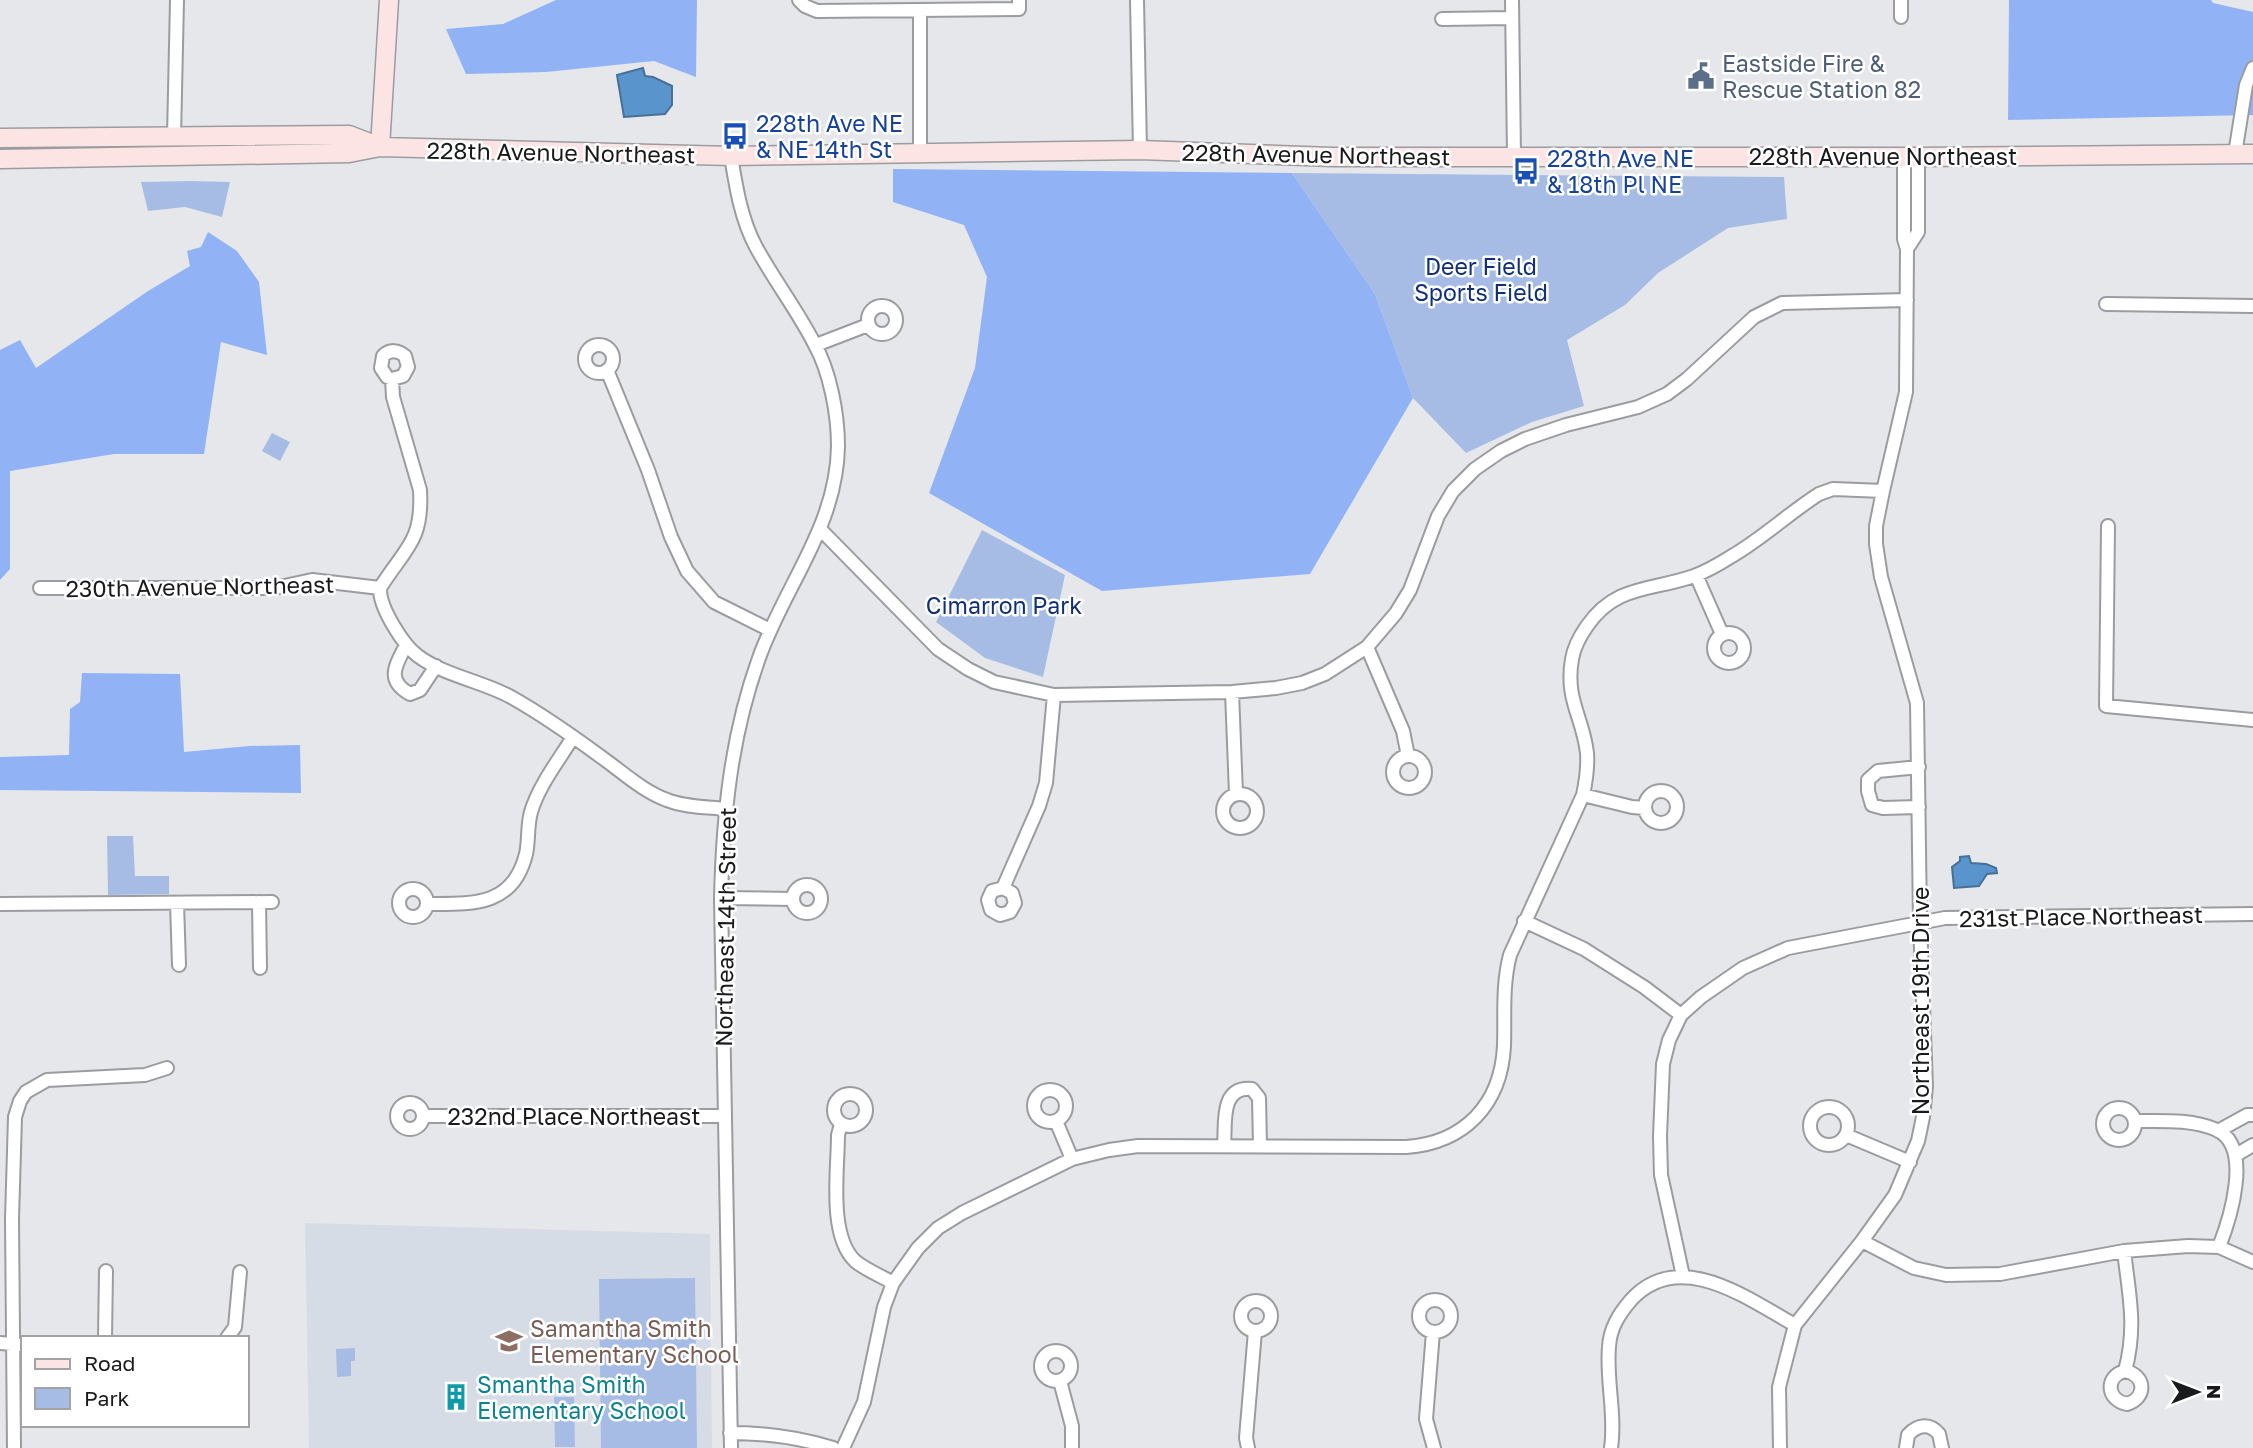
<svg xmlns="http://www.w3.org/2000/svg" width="2253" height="1448" viewBox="0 0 2253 1448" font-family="'Golos Text',sans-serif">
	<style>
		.built { fill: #d6dce6 }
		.green { fill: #a7bce5 }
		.forest { fill: #91b3f6 }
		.water { fill: #5995cc; stroke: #467097; stroke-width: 2 }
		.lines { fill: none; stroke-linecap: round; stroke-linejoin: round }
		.street-casing { stroke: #9b9ca0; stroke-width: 16 }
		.secondary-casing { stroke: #9b9ca0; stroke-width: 21 }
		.street { stroke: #fff; stroke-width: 12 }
		.secondary { stroke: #fde4e4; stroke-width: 18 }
		.labels { text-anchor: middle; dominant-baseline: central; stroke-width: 5; stroke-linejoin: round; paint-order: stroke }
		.service-label { font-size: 23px; fill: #4e5e75; stroke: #fff; text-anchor: start }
		.transit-label { font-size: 23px; fill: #164399; stroke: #fff; text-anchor: start }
		.street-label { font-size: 23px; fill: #191a1b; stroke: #fff }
		.park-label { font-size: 23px; fill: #102f7a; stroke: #fff }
		.education-label { font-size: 23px; fill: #785e54; stroke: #fff; text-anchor: start }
		.culture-label { font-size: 23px; fill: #0d838f; stroke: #fff; text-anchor: start }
	</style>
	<rect width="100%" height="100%" fill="#e5e7eb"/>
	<path class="built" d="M 305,1223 L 710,1234 L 712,1448 L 309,1448 Z"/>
	<path class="green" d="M 1292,173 L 1784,177 L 1787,219 L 1728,228 L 1658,273 L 1625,305 L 1567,340 L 1584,406 L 1532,422 L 1466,453 L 1413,398 L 1375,294 Z
		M 190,181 L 230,182 L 222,217 L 185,207 L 148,211 L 141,182 Z
		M 272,433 L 290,442 L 280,461 L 262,451 Z
		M 982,530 L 1065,575 L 1043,677 L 985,658 L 936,622 Z
		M 107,836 L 133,836 L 135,876 L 169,876 L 169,894 L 108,895 Z
		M 695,1278 L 697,1448 L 601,1448 L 599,1279 Z
		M 355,1348 L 355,1361 L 351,1361 L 351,1376 L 337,1377 L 336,1349 Z
		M 554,1397 L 574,1397 L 575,1447 L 555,1447 Z"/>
	<path class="forest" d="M 556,0 L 697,0 L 696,77 L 654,61 L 546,72 L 466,74 L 446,29 L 503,24 Z
		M 2009,0 L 2211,0 L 2213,3 L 2253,12 L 2253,115 L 2008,120 Z
		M 893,169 L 1292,173 L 1375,294 L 1413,398 L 1310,574 L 1102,591 L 929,493 L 975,368 L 987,277 L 964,225 L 893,202 Z
		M 208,232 L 237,251 L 259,282 L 267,355 L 221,342 L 204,454 L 114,454 L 10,471 L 10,569 L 0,580 L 0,350 L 20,340 L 36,368 L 148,291 L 190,266 L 187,251 L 201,247 Z
		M 82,673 L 180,674 L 184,752 L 249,746 L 300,745 L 301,793 L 0,790 L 0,757 L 69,755 L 70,709 L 80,702 Z"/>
	<path class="water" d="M 643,68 L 645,76 L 653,77 L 672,86 L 672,105 L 665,114 L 624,117 L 617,75 Z
		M 1969,856 L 1971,863 L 1986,864 L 1996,868 L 1997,873 L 1987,874 L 1979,886 L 1954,888 L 1952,867 L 1960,861 L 1960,857 Z"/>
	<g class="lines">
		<defs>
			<path id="street" d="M 799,0 L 805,6 L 817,11 L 1019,9 L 1019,0
				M 1137,0 L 1140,150
				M 1512,0 L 1514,156
				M 1901,0 L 1901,17
				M 920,12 L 920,153
				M 1442,19 L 1512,18
				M 174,137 L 177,0
				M 2235,154 L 2246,85 L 2253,68
				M 1904,157 L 1904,239 L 1907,249 L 1918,232 L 1918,157
				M 2106,304 L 2253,306
				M868 320a14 14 0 1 1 28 0a14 14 0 1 1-28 0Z
				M 816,345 L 868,325
				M585 359a14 14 0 1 1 28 0a14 14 0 1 1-28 0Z
				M 607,370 L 648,470 L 671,537 L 687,571 L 714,602 L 770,630
				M 2108,526 L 2106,706 L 2253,720
				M 821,530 L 938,649 L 968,669 L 994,682 L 1054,695 L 1232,692 L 1276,688 L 1302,683 L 1325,674 L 1367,647 L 1396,613 L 1410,590 L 1438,516 L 1453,491 L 1475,469 L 1501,451 L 1525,439 L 1566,425 L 1638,407 L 1667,394 L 1687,379 L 1754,317 L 1782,303 L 1907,300
				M 1696,575 L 1722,634
				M 40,588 L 275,588 L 312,580 L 380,588 C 379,607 403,645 418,656 C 445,676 482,681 511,697 C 545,716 577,739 608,762 C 627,776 645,792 667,800 C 684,807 706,807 725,809
				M 380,588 C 405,548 423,542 420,490 L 393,397 L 392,379 L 387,377 L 381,368 L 383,356 C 390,349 398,350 405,356 L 408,367 L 403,376 L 392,379
				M1714 648a15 15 0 1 1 30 0a15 15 0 1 1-30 0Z
				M 406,645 C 396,665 385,680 410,694 L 420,690 L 436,666
				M 1367,647 L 1403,731 L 1408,756
				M 1232,692 L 1236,794
				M1393 772a16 16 0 1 1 32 0a16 16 0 1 1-32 0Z
				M 1919,767 L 1878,771 L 1868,780 L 1868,791 L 1872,805 L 1883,808 L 1919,807
				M1645 807a16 16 0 1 1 32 0a16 16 0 1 1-32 0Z
				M1223 811a17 17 0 1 1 34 0a17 17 0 1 1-34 0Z
				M 1583,795 L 1632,807 L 1645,808
				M793 899a14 14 0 1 1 28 0a14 14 0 1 1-28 0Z
				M 1003,888 L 1012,893 L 1015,903 L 1010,912 L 1000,915 L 991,910 L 988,900 L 992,891 L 1003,888 L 1039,806 L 1046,783 L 1054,695
				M399 903a14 14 0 1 1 28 0a14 14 0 1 1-28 0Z
				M 721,898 L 793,899
				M 259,902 L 260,968
				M 177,903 L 179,965
				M 0,904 L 272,902
				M 427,904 C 472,904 513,907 526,854 C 529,841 527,826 531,812 C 539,785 559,760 573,737
				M 1524,921 L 1584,949 L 1644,987 L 1681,1015
				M1034 1106a16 16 0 1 1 32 0a16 16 0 1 1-32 0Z
				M834 1110a16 16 0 1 1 32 0a16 16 0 1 1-32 0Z
				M397 1116a13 13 0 1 1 26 0a13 13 0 1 1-26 0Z
				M1810 1126a19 19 0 1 1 38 0a19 19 0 1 1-38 0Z
				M2103 1124a16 16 0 1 1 32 0a16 16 0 1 1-32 0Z
				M 424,1116 L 724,1116
				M 1056,1121 L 1072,1159
				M 2135,1121 C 2162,1121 2192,1119 2217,1130 C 2253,1147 2230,1219 2219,1247
				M 841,1124 L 838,1135 C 838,1170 828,1235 855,1261 C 866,1270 881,1276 893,1283
				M 2218,1131 L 2247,1115 L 2253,1115
				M 1846,1135 L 1910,1162
				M 1224,1146 C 1226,1124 1219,1086 1252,1089 L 1259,1098 L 1260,1146
				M 2236,1155 L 2253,1145
				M 1862,1241 L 1914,1268 L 1946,1275 L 2000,1274 L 2124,1251 L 2188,1246 L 2219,1247 L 2253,1262
				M 2124,1251 C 2129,1295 2137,1327 2125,1371 C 2105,1376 2106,1400 2127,1404 C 2147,1398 2146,1375 2125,1371
				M 1683,1276 L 1661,1175 L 1660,1136 L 1663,1064 L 1669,1040 L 1681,1015 L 1701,997 L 1743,968 L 1788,948 L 1945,918 L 2253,914
				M1419 1316a16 16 0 1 1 32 0a16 16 0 1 1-32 0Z
				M1241 1316a15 15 0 1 1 30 0a15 15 0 1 1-30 0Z
				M 1433,1332 L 1426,1419 L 1434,1448
				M 105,1338 L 106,1271
				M 227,1338 L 235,1327 L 240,1272
				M 0,1343 L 23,1345
				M1041 1366a15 15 0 1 1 30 0a15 15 0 1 1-30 0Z
				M 1060,1381 L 1072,1426 L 1072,1448
				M 730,1433 C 766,1433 798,1437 833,1448
				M 14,1448 L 12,1219 L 15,1117 L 20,1101 L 26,1092 L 47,1080 L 145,1075 L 167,1068
				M 731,1448 L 721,898 C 723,815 731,736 759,658 C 785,585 837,526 838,446 C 838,414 830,371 814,343 C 797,310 774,280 756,247 C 741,219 736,187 731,156
				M 843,1448 L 864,1402 L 884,1307 L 893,1283 L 918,1248 L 938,1228 L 962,1213 L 1072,1159 L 1109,1150 L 1138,1146 L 1406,1147 C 1464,1143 1501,1105 1504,1046 C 1505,1015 1502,986 1510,955 L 1583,795 C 1586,781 1588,767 1587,753 C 1583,717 1565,700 1572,659 C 1574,647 1580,636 1587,626 C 1616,584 1652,591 1694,576 C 1707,571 1721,563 1732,556 C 1763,538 1789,513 1819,494 L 1833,489 L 1883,491
				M 1248,1448 L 1246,1438 L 1255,1331
				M 1611,1448 C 1616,1415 1606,1380 1609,1347 C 1610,1328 1619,1314 1631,1300 C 1679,1247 1748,1299 1795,1325
				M 1780,1448 L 1779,1387 L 1795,1325 L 1862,1241 L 1895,1195 L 1918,1141 L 1923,1117 L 1926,1087 L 1920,921 L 1917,703 L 1881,577 L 1876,544 L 1876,526 L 1883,491 L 1906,392 L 1907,249
				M 1906,1448 L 1908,1435 C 1918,1424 1930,1423 1939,1434 L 1942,1448"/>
			<path id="secondary" d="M 0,138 L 349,135 L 380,147
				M 380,147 L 389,0
				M 0,159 L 349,153 L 380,147 L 731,156 L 1140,150 L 1333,157 L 1918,157 L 2253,154"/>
		</defs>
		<use href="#street" class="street-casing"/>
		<use href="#secondary" class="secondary-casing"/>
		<use href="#street" class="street"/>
		<use href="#secondary" class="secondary"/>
	</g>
	<defs>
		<symbol id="civic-bare" viewBox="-9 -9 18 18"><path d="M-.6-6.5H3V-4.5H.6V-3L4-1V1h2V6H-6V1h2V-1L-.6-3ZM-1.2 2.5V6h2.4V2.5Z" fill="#5c6f8a" stroke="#fff" stroke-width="2.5" paint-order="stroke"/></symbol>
		<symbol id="bus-bare" viewBox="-9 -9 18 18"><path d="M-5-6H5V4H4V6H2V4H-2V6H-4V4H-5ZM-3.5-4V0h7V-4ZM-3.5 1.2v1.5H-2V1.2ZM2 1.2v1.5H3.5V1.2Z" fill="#1a4fb4" stroke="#fff" stroke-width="2.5" paint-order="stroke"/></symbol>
		<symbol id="school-bare" viewBox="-9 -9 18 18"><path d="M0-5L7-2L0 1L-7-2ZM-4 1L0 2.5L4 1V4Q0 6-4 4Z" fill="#8d6e63" stroke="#fff" stroke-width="2.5" paint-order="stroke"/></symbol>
		<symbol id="building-bare" viewBox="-9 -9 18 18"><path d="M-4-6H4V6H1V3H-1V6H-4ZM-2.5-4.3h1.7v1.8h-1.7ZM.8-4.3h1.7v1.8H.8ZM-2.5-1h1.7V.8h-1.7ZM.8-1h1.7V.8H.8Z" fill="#0f9aa8" stroke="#fff" stroke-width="2.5" paint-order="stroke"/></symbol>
	</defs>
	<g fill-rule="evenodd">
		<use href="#civic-bare" x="1682" y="57" width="38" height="38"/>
		<use href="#bus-bare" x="716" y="117" width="38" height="38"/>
		<use href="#bus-bare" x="1507" y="152" width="38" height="38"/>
		<use href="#school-bare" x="490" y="1322" width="38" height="38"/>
		<use href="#building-bare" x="437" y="1378" width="38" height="38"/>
	</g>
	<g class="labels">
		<g class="service-label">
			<text x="1722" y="63">Eastside Fire &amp;<tspan x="1722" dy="26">Rescue Station 82</tspan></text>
		</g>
		<g class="transit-label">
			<text x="756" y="123">228th Ave NE<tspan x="756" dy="26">&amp; NE 14th St</tspan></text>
			<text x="1547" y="158">228th Ave NE<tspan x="1547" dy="26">&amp; 18th Pl NE</tspan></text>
		</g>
		<g class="street-label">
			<text transform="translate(561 152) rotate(1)">228th Avenue Northeast</text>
			<text transform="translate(1316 154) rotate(1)">228th Avenue Northeast</text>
			<text x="1883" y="156">228th Avenue Northeast</text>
			<text transform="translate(200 586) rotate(-1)">230th Avenue Northeast</text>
			<text transform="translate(2081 916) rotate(-1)">231st Place Northeast</text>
			<text transform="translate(725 927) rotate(-89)">Northeast 14th Street</text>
			<text transform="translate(1920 1001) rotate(-90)">Northeast 19th Drive</text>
			<text x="574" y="1116">232nd Place Northeast</text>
		</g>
		<g class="park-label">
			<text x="1481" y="266">Deer Field<tspan x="1481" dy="26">Sports Field</tspan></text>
			<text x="1004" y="605">Cimarron Park</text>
		</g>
		<g class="education-label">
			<text x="530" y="1328">Samantha Smith<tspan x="530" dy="26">Elementary School</tspan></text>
		</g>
		<g class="culture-label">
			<text x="477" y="1384">Smantha Smith<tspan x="477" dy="26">Elementary School</tspan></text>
		</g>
	</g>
	<rect x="21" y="1336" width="228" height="91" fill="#ffffff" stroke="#a3a3a4" stroke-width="2"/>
	<rect x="35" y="1359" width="35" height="10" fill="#fde4e4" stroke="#a3a3a4" stroke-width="2"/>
	<text x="84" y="1371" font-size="21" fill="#191a1b">Road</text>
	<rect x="35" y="1388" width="35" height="21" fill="#a7bce5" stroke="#a3a3a4" stroke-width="2"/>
	<text x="84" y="1406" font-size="21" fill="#191a1b">Park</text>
	<g transform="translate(2197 1392) rotate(90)" stroke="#ffffff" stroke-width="5" paint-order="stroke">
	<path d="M0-5L12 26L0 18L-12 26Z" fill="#191a1b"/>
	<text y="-10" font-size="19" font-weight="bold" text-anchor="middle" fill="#191a1b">N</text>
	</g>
</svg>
